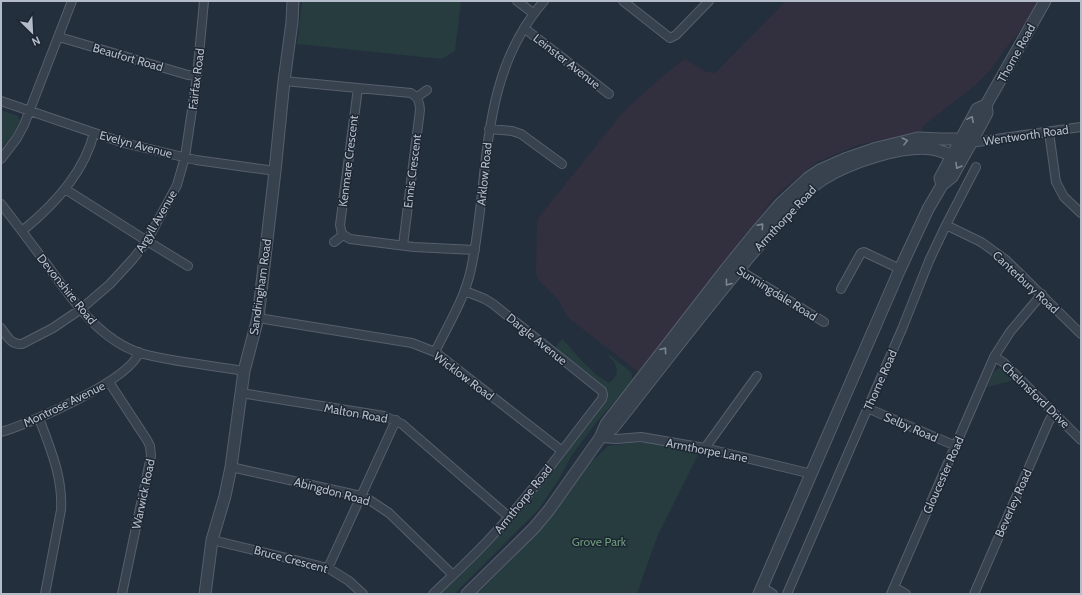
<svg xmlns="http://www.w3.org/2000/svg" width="1082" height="595" viewBox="0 0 1082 595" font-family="Cabin,sans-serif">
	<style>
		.medical { fill: #32303f }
		.green { fill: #263c3f }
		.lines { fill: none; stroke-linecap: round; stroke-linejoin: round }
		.minor-casing { stroke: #565f6c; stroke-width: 10 }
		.tertiary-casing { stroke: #565f6c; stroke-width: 13 }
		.minor { stroke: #38414e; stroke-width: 8 }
		.tertiary { stroke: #38414e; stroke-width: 11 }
		.oneway { stroke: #7c8592 }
		.labels { text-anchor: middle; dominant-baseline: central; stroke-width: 3; stroke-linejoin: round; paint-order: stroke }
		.street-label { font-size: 12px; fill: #b4bcc9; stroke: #1d2633 }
		.park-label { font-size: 12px; fill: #6b9a76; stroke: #1d2633 }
	</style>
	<rect width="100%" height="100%" fill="#242f3e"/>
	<path class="medical" d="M 786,1 L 1043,1 L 1003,52 L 991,69 L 974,86 L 922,127 L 923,134 L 860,144 L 817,162 L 781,191 L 772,200 L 644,376 L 571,320 L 566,315 L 558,299 L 538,279 L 536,273 L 537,223 L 539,217 L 624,111 L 663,76 L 685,59 L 706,72 L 715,73 Z"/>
	<path class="green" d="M 302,1 L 461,1 L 455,51 L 442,59 L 297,44 Z
		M 1,110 L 18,116 L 20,121 L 12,137 L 1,148 Z
		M 562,339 C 576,353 591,374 609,383 C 617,377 619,371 614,362 C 611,358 609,358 608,354 L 631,372 L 633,380 L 595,424 L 572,455 L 559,479 L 539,509 L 454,594 L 438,594 L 602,405 L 607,395 L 603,389 L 555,348 Z
		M 1000,368 L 1014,380 L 988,387 C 990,380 992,370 1000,368 Z
		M 630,443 L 659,443 L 700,451 L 658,535 L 643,576 L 637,594 L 477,594 L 522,549 L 557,507 L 589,464 L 608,446 Z"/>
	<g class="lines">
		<defs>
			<path id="minor" d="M 517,1 L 533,13
				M 623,1 L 670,38 L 676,35 L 709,1
				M 524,28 L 609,94
				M 59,37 L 188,75 L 197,76
				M 284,81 L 411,93 C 418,97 420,102 420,110 L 403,245
				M 358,88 L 340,225 L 342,234 L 350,239 L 414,247 L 475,250
				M 417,97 L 427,90
				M 1,101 L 124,143 L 196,160 L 275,171
				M 489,129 L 512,131 L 521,134 L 562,164
				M 1049,132 L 1056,182 L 1064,197 L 1081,213
				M 971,143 L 1003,138 L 1081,127
				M 1,159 L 17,138 L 24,125 L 72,1
				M 65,189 L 147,241 L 188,266
				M 1,204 C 16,223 30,242 45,262 C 70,296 97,339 140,353 C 172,362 211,365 244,371
				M 946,225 L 981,242 L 1006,260 L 1081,334
				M 22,231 C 53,206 84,173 94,133
				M 334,242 L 343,235
				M 734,267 L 824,322
				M 841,289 L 861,253 L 864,252 L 900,269
				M 1042,294 L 1010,332 L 994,357 L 1003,362 L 1081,440
				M 258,318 L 412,343 L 435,352 L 562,451
				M 1,328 C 7,336 11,345 22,344 L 53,328 L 81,309 L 110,284 L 133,259 L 147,241 L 177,185 L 185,157 L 197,76 L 204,1
				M 435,352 C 448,325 465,298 471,269 C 491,176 477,78 544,1
				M 109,382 L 147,440 L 150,446 L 151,456 L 122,594
				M 241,393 L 384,416 L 402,424 L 509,517
				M 867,408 L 956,446
				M 39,418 C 50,448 63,477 61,510 L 45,594
				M 1,432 C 29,424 131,380 139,352
				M 600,438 L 616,439 L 641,437 L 705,448 L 812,474
				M 705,448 L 757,376
				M 231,467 L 361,496 L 371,501 L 389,513 L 453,575
				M 212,540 L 328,568 L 349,581 L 363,594
				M 328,568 L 396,420
				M 762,587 L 773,594
				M 894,587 L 906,594
				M 433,594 C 453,575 474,556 492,536 C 532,493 566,445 602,399 L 603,395 L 602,391 L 493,304 L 485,299 L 465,291
				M 787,594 L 902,329 L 929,261 L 946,225 L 976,167
				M 891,594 L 994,357
				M 974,594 L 1049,421 L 1054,413"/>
			<path id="tertiary" d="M 942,185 L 940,178 L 977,109 L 986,105
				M 602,437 L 613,428 C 664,364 713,298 767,236 C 785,216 802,192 825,178 C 851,162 902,145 932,149 C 939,150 945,153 952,155 L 970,144
				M 205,594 L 212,540 L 225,496 L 231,467 L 244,371 L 258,318 L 275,171 L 284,81 L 292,22 L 293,1
				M 467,594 L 534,528 L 549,510 L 600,438 L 606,424 L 726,269 L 756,232 L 780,204 L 808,178 L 820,170 L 845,159 L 877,148 L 918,138 L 941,139 L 961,139 L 971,143
				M 759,594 L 900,269 L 928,209 L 942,185 L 952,177 L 971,143 L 987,113 L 986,105 L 1045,1"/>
		</defs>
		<use href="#minor" class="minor-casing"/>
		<use href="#tertiary" class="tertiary-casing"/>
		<use href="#minor" class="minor"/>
		<use href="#tertiary" class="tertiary"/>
	</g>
	<defs><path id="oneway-chevron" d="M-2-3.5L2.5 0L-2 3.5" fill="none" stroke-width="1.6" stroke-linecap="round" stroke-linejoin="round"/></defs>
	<g class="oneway">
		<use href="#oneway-chevron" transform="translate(971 119) rotate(-62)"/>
		<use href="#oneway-chevron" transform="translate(905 141) rotate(-14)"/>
		<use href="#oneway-chevron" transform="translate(958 166) rotate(120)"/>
		<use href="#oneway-chevron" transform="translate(761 226) rotate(-49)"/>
		<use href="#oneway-chevron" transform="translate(728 283) rotate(128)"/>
		<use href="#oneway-chevron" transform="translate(664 350) rotate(-53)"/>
	</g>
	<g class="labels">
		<g class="street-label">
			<text transform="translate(1016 53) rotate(-61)">Thorne Road</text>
			<text transform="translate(128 57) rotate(16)">Beaufort Road</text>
			<text transform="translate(567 61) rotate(38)">Leinster Avenue</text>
			<text transform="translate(196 79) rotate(-83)">Fairfax Road</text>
			<text transform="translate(1026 135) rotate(-8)">Wentworth Road</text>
			<text transform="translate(136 144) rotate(15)">Evelyn Avenue</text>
			<text transform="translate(348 161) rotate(-83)">Kenmare Crescent</text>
			<text transform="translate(412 171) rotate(-83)">Ennis Crescent</text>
			<text transform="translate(484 174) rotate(-84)">Arklow Road</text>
			<text transform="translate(785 218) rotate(-47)">Armthorpe Road</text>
			<text transform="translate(156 221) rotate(-60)">Argyll Avenue</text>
			<text transform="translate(1026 282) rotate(43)">Canterbury Road</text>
			<text transform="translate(260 287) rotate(-82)">Sandringham Road</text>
			<text transform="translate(67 289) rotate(51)">Devonshire Road</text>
			<text transform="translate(777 293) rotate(32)">Sunningdale Road</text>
			<text transform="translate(537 339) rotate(39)">Dargle Avenue</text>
			<text transform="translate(464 376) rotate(37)">Wicklow Road</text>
			<text transform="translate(880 380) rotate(-66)">Thorne Road</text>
			<text transform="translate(1036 395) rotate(44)">Chelmsford Drive</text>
			<text transform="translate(64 404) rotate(-26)">Montrose Avenue</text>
			<text transform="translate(356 413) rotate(10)">Malton Road</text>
			<text transform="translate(911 427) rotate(23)">Selby Road</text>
			<text transform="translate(707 450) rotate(11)">Armthorpe Lane</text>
			<text transform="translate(943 475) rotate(-66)">Gloucester Road</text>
			<text transform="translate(332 491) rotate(15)">Abingdon Road</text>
			<text transform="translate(143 494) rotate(-78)">Warwick Road</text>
			<text transform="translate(523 499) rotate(-51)">Armthorpe Road</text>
			<text transform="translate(1013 503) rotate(-66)">Beverley Road</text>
			<text transform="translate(291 559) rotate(15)">Bruce Crescent</text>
		</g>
		<g class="park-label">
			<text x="599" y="541">Grove Park</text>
		</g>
	</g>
	<rect width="1082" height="595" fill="none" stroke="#b4bcc9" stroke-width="4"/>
	<g transform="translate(32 32) rotate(156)" stroke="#1d2633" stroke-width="3" paint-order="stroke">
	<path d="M0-3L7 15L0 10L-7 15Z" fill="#b4bcc9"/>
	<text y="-6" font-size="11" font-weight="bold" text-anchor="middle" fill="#b4bcc9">N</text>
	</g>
</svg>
